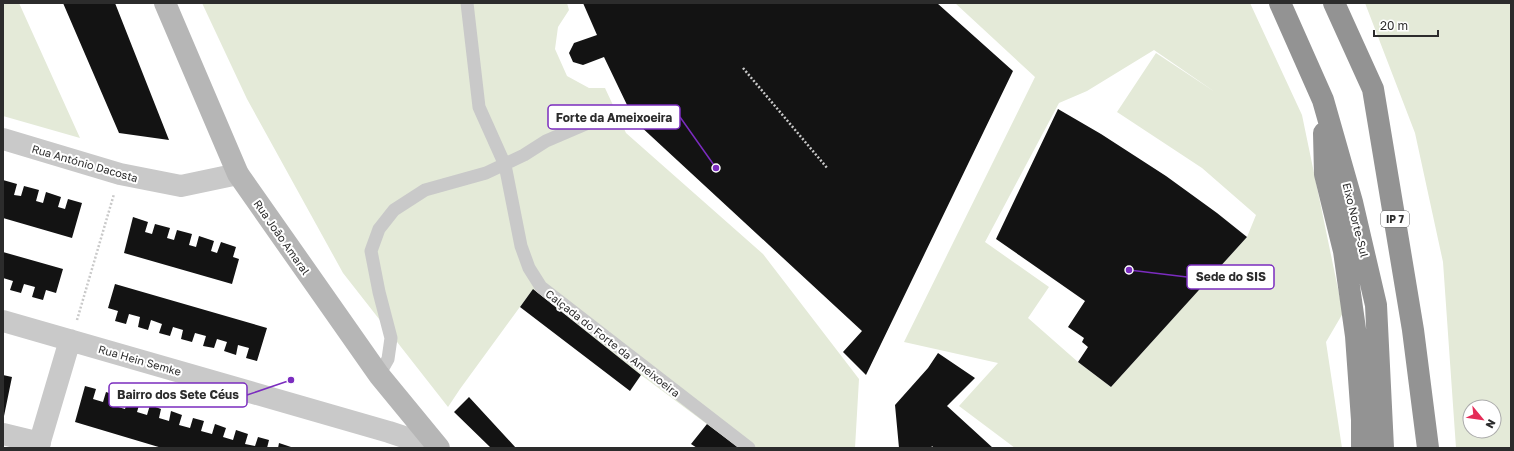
<svg xmlns="http://www.w3.org/2000/svg" width="1514" height="451" viewBox="0 0 1514 451" font-family="'Golos Text',sans-serif">
	<style>
		.green { fill: #e4ead8; fill-rule: evenodd }
		.building { fill: #131313 }
		.lines { fill: none; stroke-linecap: round; stroke-linejoin: round }
		.path { stroke: #c9c9c9; stroke-width: 2.5; stroke-dasharray: 2 2; stroke-linecap: butt }
		.lane { stroke: #c9c9c9; stroke-width: 13 }
		.street { stroke: #c9c9c9; stroke-width: 22 }
		.secondary { stroke: #b6b6b6; stroke-width: 22 }
		.highway { stroke: #939393; stroke-width: 22 }
		.labels { text-anchor: middle; dominant-baseline: central; stroke-width: 4; stroke-linejoin: round; paint-order: stroke }
		.shield { fill: #fff; stroke: #6b6b6b; stroke-width: 1 }
		.shield-label { font-size: 10px; font-weight: bold; fill: #2c2c2c }
		.street-label { font-size: 11px; fill: #2c2c2c; stroke: #fff }
		.leader { fill: none; stroke: #7b2cbf; stroke-width: 1.5 }
		.callout-dot { fill: #7b2cbf; stroke: #fff; stroke-width: 1.5 }
		.callout { fill: #fff; stroke: #7b2cbf; stroke-width: 1.5 }
		.callout-label { font-size: 12px; text-anchor: middle; font-weight: bold; fill: #2c2c2c }
	</style>
	<rect width="100%" height="100%" fill="#fff"/>
	<path class="green" d="M 3,3 L 19,3 L 80,138 L 3,116 Z
		M 202,3 L 567,3 L 569,10 L 558,27 L 555,49 L 567,76 L 589,88 L 605,88 L 626,133 L 763,254 L 859,379 L 855,448 L 739,448 L 641,375 L 533,289 L 460,389 L 448,407 L 343,273 L 247,99 Z
		M 955,3 L 1250,3 L 1302,115 L 1343,313 L 1326,342 L 1342,448 L 1015,448 L 959,406 L 998,363 L 904,342 L 1035,77 ZM 1154,50 L 1215,92 L 1156,53 L 1117,112 L 1202,168 L 1256,215 L 1247,237 L 1111,387 L 1078,362 L 1028,318 L 1049,287 L 985,242 L 1059,103 L 1087,91 Z
		M 1365,3 L 1511,3 L 1511,448 L 1456,448 L 1443,262 L 1415,133 ZM 1470,407 L 1494,407 L 1494,431 L 1470,431 Z"/>
	<path class="building" d="M 63,3 L 115,3 L 169,140 L 119,133 Z
		M 583,3 L 937,3 L 1013,71 L 866,375 L 843,352 L 862,331 L 638,124 L 628,107 L 604,57 L 583,65 L 573,62 L 569,53 L 574,43 L 597,35 Z
		M 1058,109 L 1101,134 L 1166,176 L 1217,213 L 1247,237 L 1111,387 L 1078,362 L 1088,347 L 1082,342 L 1084,338 L 1068,327 L 1085,301 L 996,239 Z
		M 3,180 L 17,184 L 14,195 L 21,196 L 24,186 L 39,190 L 36,201 L 43,203 L 46,192 L 61,197 L 58,207 L 65,209 L 68,199 L 82,203 L 72,238 L 3,218 Z
		M 133,217 L 148,222 L 145,232 L 152,234 L 155,224 L 170,228 L 167,238 L 174,240 L 177,230 L 192,234 L 189,245 L 196,247 L 199,236 L 214,241 L 211,251 L 217,253 L 221,242 L 236,247 L 233,257 L 239,259 L 232,284 L 124,253 Z
		M 3,252 L 63,269 L 56,293 L 46,290 L 43,300 L 32,297 L 35,287 L 24,284 L 21,293 L 10,290 L 13,281 L 3,278 Z
		M 115,284 L 267,328 L 257,361 L 246,358 L 249,348 L 238,345 L 236,355 L 224,351 L 227,342 L 217,339 L 214,348 L 203,346 L 206,336 L 195,333 L 192,342 L 181,339 L 183,330 L 173,327 L 170,336 L 159,333 L 162,324 L 151,320 L 148,330 L 138,327 L 140,317 L 129,314 L 126,324 L 115,321 L 118,311 L 108,308 Z
		M 533,289 L 641,375 L 630,391 L 520,307 Z
		M 938,353 L 975,378 L 947,406 L 993,448 L 934,448 L 932,446 L 931,448 L 899,448 L 895,405 L 928,368 Z
		M 3,375 L 12,377 L 4,416 L 3,416 Z
		M 85,386 L 96,389 L 93,399 L 103,402 L 106,392 L 118,396 L 115,406 L 125,409 L 128,399 L 140,402 L 137,412 L 147,415 L 150,405 L 161,409 L 159,418 L 169,421 L 171,411 L 182,415 L 179,425 L 190,428 L 193,418 L 204,421 L 201,431 L 212,434 L 215,424 L 226,428 L 223,437 L 233,440 L 236,430 L 248,434 L 245,444 L 255,446 L 258,437 L 269,440 L 267,448 L 162,448 L 75,422 Z
		M 469,397 L 516,448 L 491,448 L 454,412 Z
		M 707,424 L 739,448 L 697,448 L 691,444 Z
		M 279,443 L 291,447 L 290,448 L 278,448 Z"/>
	<g class="lines">
		<path class="path" d="M 743,68 L 828,169
			M 77,320 L 114,194"/>
		<path class="lane" d="M 467,3 L 479,107 L 505,165 L 521,246 L 529,268 L 541,287 L 749,448
			M 379,375 L 388,359 L 391,338 L 379,292 L 371,251 L 379,229 L 394,210 L 425,190 L 486,173 L 524,155 L 546,141 L 588,123"/>
		<path class="street" d="M 3,139 L 120,174 L 181,186 L 238,174
			M 3,321 L 389,432 L 437,448
			M 3,434 L 40,443
			M 38,448 L 70,340"/>
		<path class="secondary" d="M 165,3 L 238,174 L 379,375 L 439,448"/>
		<path class="highway" d="M 1280,3 L 1323,100 L 1352,202 L 1376,305 L 1383,448
			M 1334,3 L 1373,89 L 1413,330 L 1428,448
			M 1324,133 L 1325,174 L 1344,251 L 1356,336 L 1362,420 L 1362,448"/>
	</g>
	<g class="labels">
		<rect class="shield" x="1381" y="211" width="28" height="16" rx="3"/>
		<g class="shield-label">
			<text x="1395" y="219">IP 7</text>
		</g>
		<g class="street-label">
			<text transform="translate(85 163) rotate(16)">Rua António Dacosta</text>
			<text transform="translate(1356 220) rotate(76)">Eixo Norte-Sul</text>
			<text transform="translate(282 237) rotate(55)">Rua João Amaral</text>
			<text transform="translate(613 343) rotate(38)">Calçada do Forte da Ameixoeira</text>
			<text transform="translate(140 360) rotate(16)">Rua Hein Semke</text>
		</g>
	</g>
	<path class="leader" d="M716 168L680 117M1129 270L1187 277M291 380L247 395"/>
	<g class="callout-dot">
		<circle cx="716" cy="168" r="4"/>
		<circle cx="1129" cy="270" r="4"/>
		<circle cx="291" cy="380" r="4"/>
	</g>
	<g class="callout">
		<rect x="548" y="105" width="132" height="24" rx="4"/>
		<rect x="1187" y="265" width="87" height="24" rx="4"/>
		<rect x="109" y="383" width="138" height="24" rx="4"/>
	</g>
	<g class="callout-label">
		<text x="614" y="122">Forte da Ameixoeira</text>
		<text x="1231" y="281">Sede do SIS</text>
		<text x="178" y="399">Bairro dos Sete Céus</text>
	</g>
	<rect width="1514" height="451" fill="none" stroke="#2c2c2c" stroke-width="8"/>
	<g transform="translate(1482 419) rotate(119)"><circle r="19" fill="#ffffff" stroke="#ababab"/>
	<path d="M0-3L7 15L0 10L-7 15Z" fill="#e42c57"/>
	<text y="-6" font-size="11" font-weight="bold" text-anchor="middle" fill="#2c2c2c">N</text>
	</g>
	<path d="M1374 30v6h64v-6" fill="none" stroke="#2c2c2c" stroke-width="2"/>
	<text x="1380" y="30" font-size="12" fill="#2c2c2c" stroke="#ffffff" stroke-width="3" paint-order="stroke">20 m</text>
</svg>
